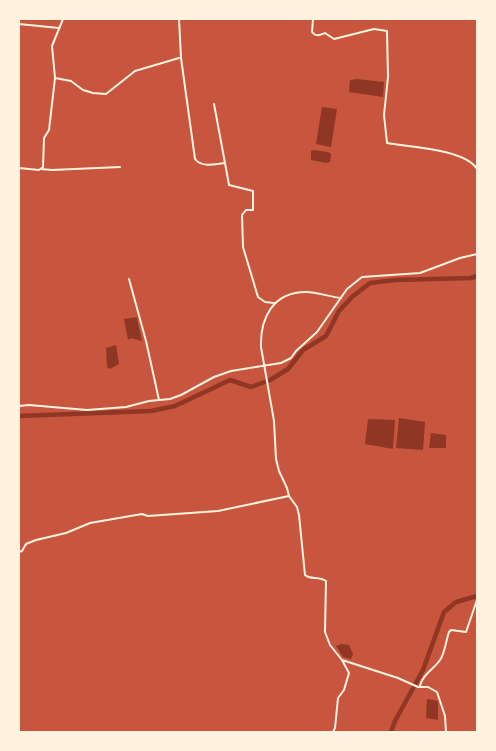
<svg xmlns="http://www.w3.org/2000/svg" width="496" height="751" viewBox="0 0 496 751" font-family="'Alegreya Sans',sans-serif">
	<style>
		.water { fill: #8f3625 }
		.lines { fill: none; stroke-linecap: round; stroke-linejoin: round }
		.canal { stroke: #8f3625; stroke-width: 4.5 }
		.minor { stroke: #fff3e0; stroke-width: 2 }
	</style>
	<rect width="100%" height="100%" fill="#c8553d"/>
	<path class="water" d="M 357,79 L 384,82 L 383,97 L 349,92 L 350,80 Z
		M 322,107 L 337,109 L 331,147 L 316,144 Z
		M 313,150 L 328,152 L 331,154 L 330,162 L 326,163 L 311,160 L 311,151 Z
		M 137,317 L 137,318 L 142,341 L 131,338 L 128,340 L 124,319 Z
		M 116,345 L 119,364 L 110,369 L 107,367 L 106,348 Z
		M 399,418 L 425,422 L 423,450 L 396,448 Z
		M 368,419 L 395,420 L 393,449 L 365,444 Z
		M 431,433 L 446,435 L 446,448 L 429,448 Z
		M 342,644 L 349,645 L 353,654 L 351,659 L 343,657 L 336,646 Z
		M 427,699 L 438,701 L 438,720 L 426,718 Z"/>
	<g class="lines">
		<path class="canal" d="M 19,416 L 151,411 L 175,406 L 230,380 L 251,387 L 270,380 L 288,369 L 303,350 L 326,336 L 339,311 L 352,297 L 370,283 L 395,280 L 471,278 L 477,276
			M 391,732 L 395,721 L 423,670 L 444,612 L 456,602 L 477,596"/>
		<path class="minor" d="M 179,19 L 181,58 L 195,159 C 202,168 215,164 225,163 L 229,185 L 253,191 L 253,210 L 246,210 L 242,215 L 243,247 L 258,297 L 265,302 L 274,303
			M 313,19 L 312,32 C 316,37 320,35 325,33 L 334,39 L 374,29 L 387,31 L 388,77 L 384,115 L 387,143 C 409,147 465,149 477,169
			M 19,24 L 59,28
			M 55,78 L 71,81 L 83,90 L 93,93 L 106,94 L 135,71 L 179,58
			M 214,104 L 225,163
			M 19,168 L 39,170 L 43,167 L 44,138 L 49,130 L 55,78 L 52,46 L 63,19
			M 41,169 L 52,170 L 120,167
			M 129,279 L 146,341 L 159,400
			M 341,298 C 330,297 317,292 306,292 C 273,292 260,318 261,347 L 274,421 L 276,459 L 279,471 L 287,488 L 289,496 L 297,507 L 299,515 L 305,575 C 310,580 319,576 326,581 L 325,632 L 330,645 L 342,660 L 398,678 L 418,687 L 428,687 L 437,692 L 445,716 L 446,732
			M 19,406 L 29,405 L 87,410 L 126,407 L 149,401 L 170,399 L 181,395 L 214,377 L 231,371 L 281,363 L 291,358 L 296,351 L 317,332 L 347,289 L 362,277 L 420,273 L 460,258 L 477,254
			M 19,552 L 22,551 L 26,544 L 36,540 L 66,533 L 90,523 L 142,514 L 148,516 L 218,511 L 289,496
			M 420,686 C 423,674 433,670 440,660 C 445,653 446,640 449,632 L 451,630 L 466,632 L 477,600
			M 333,732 L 335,728 L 338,698 L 344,690 L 349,673 L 342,660"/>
	</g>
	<rect width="496" height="751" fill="none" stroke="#fff3e0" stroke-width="40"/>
</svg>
